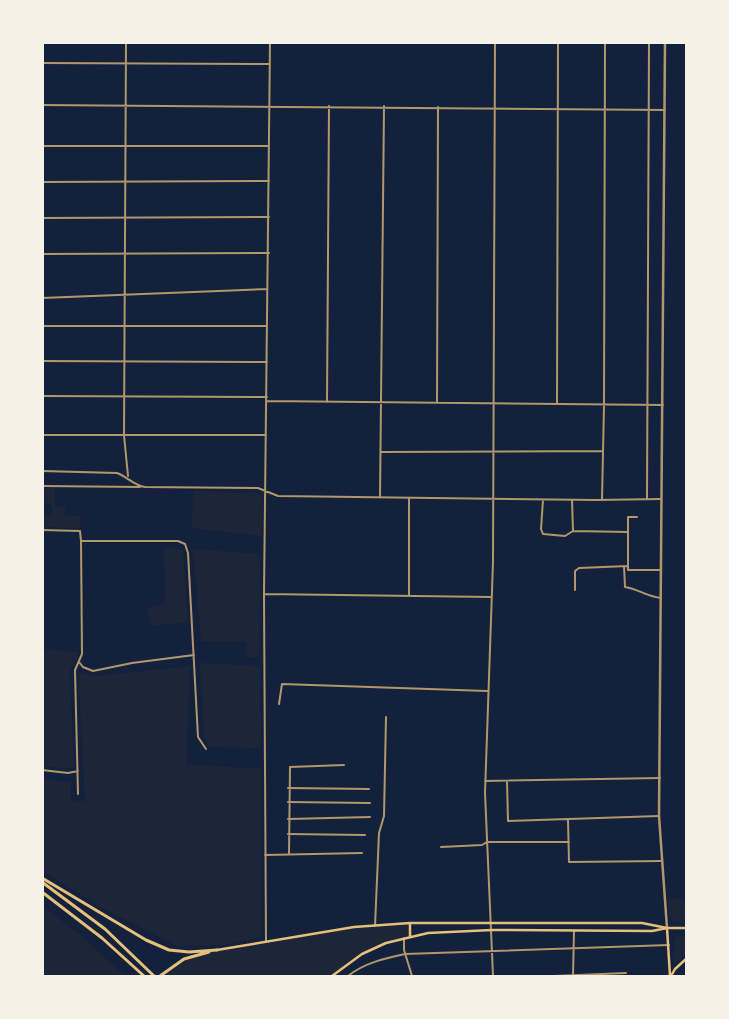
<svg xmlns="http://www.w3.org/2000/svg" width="729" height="1019" viewBox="0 0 729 1019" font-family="Commissioner,sans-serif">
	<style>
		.green { fill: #1d2539 }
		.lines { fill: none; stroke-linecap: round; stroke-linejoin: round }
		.minor { stroke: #b1986c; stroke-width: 2 }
		.tertiary { stroke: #b1986c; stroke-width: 2.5 }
		.secondary { stroke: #e5c07b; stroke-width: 2.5 }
		.trunk { stroke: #e5c07b; stroke-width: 3 }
	</style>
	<rect width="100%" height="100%" fill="#14213d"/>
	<path class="green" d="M 43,488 L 55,488 L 55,506 L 65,507 L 65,515 L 81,516 L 80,528 L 43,527 L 43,515 L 53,515 L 51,504 L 43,503 Z
		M 194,491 L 263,494 L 262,536 L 191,528 Z
		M 164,546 L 183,550 L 188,622 L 152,626 L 147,608 L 165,604 Z
		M 193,549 L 260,554 L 259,657 L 246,657 L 247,642 L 201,641 Z
		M 42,649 L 79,652 L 70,672 L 74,768 L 43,767 Z
		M 200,663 L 260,666 L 261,748 L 210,747 L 204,736 Z
		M 190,666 L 186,764 L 261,769 L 261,938 L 222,945 L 177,946 L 97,905 L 43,871 L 43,778 L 71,783 L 71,802 L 85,801 L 78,672 L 96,676 Z
		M 668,897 L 686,901 L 686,923 L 673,921 L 668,913 Z
		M 42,906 L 79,934 L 125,976 L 47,976 L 43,971 Z
		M 410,923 L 410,936 L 362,954 L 333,976 L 161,976 L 182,960 L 217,950 L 335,930 Z
		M 686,935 L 686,954 L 673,964 L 675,938 Z"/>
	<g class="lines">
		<path class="minor" d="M 126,42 L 124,435 L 128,476
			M 42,63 L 270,64
			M 42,105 L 665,110
			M 42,146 L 269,146
			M 42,182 L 269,181
			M 42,218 L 269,217
			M 42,254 L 269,253
			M 42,298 L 267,289
			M 42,326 L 267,326
			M 42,361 L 267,362
			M 42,396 L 267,397
			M 267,401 L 663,405
			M 327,402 L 329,106
			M 437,402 L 438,107
			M 557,404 L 558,42
			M 42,435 L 266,435
			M 381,452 L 603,451
			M 42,471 L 117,473 C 128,477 133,485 145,487 L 258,488 L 278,496 L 596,500 L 661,499
			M 42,486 L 140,487
			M 380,498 L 384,106
			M 647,499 L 649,42
			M 543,500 L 541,529 L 543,534 L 565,536 L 573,531
			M 572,500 L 573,531 L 628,532 L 628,570 L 660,570
			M 602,500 L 604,405 L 605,42
			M 42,530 L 80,531 L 81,541 L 178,541 L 185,544 L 188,553 L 198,737 L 206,749
			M 628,532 L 628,517 L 637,517
			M 624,566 L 625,587 C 638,589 648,597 661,598
			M 575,590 L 575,571 L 579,568 L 628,566
			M 264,594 L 491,597
			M 409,595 L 409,498
			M 79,662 L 83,667 L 93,671 L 132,663 L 194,655
			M 279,704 L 282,684 L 487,691
			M 42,770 L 68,773 L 78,771
			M 485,781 L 660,778
			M 507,781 L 508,821 L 659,816
			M 288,788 L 369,789
			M 78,794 L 75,670 L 82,654 L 81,541
			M 288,802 L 370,803
			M 288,819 L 370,817
			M 568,820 L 569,862 L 662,861
			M 288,834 L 365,835
			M 441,847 L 482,845 L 487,842 L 569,842
			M 289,854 L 290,767 L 344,765
			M 265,855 L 362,853
			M 375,926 L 379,833 L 384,816 L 386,717
			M 404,938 L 404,950 L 412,976
			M 266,941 L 264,594 L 270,42
			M 348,976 C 364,963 386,958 405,954 L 669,945
			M 493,976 L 485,793 L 493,562 L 495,42
			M 554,976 L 626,973
			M 573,976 L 574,931"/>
		<path class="tertiary" d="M 665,42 L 659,816 L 667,928"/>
		<path class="secondary" d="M 410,923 L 410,936
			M 667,928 L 670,976
			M 217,950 L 354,927 L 410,923 L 642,923 L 667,928
			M 332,976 L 362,954 L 386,943 L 428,933 L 492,930 L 652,931 L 667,928 L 686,928
			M 671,976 L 675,969 L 686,959"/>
		<path class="trunk" d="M 42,878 L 146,940 L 169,950 L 189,952 L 217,950
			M 42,882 L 105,929 L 154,976
			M 42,892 L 102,938 L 144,976
			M 160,976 L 184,959 L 209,952"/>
	</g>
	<rect width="729" height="1019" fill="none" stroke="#f6f1e7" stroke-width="88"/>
</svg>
